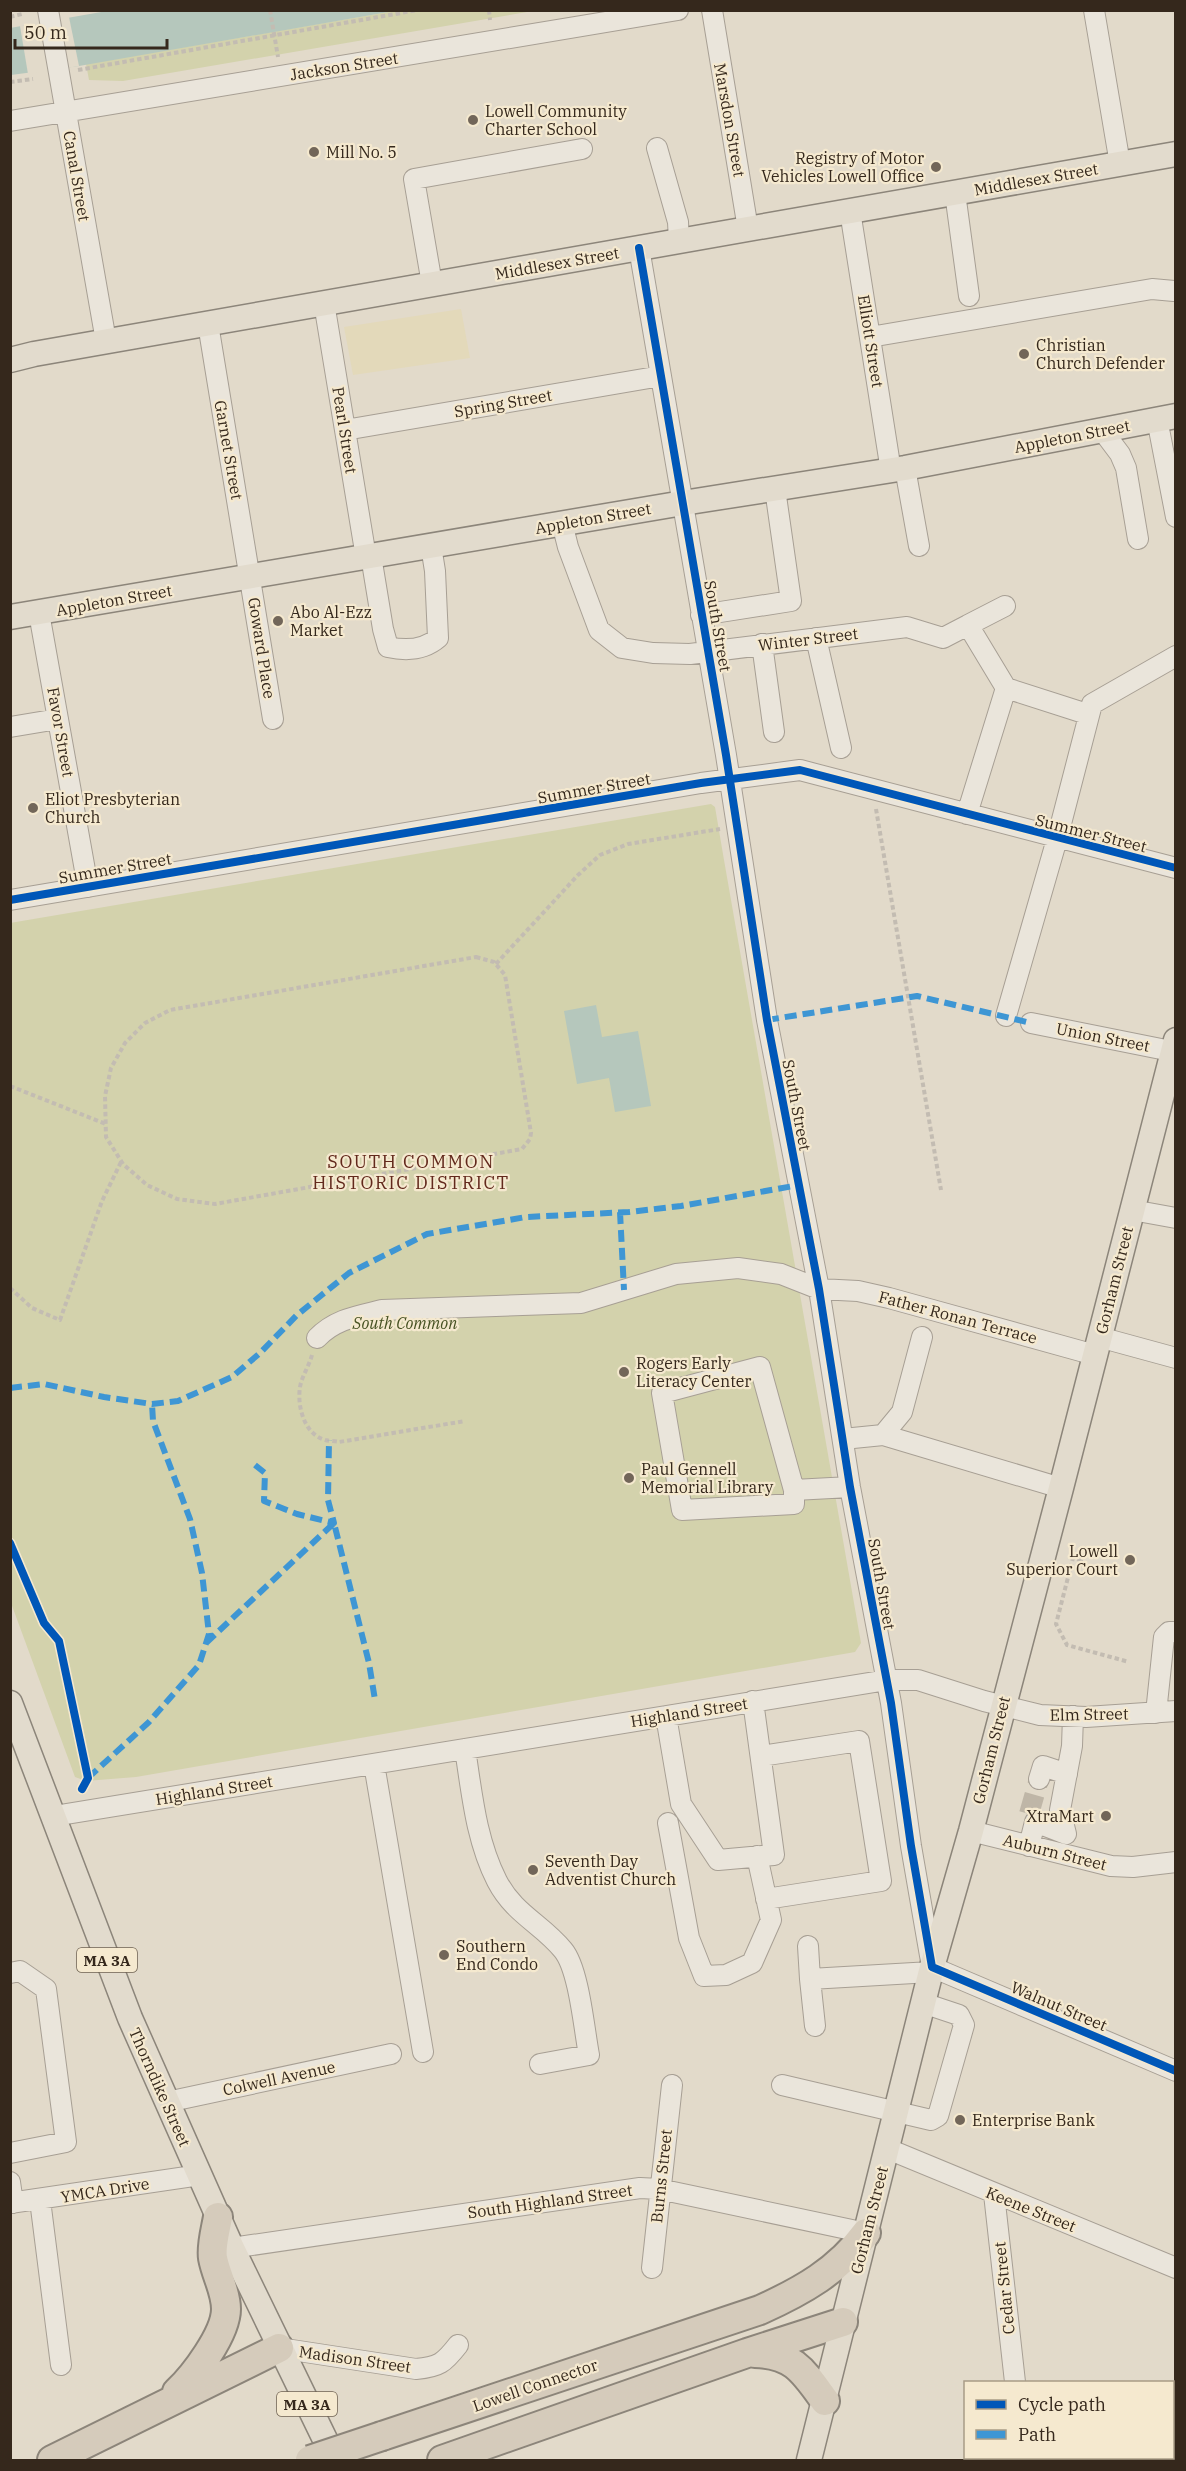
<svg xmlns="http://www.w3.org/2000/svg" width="1186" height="2471" viewBox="0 0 1186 2471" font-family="'IBM Plex Serif',serif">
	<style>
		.farmland { fill: #e3d9ba }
		.green { fill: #d3d2ac }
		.water { fill: #b5c7bc }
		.pier { fill: #e2daca }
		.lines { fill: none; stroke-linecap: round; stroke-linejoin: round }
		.minor-tunnel { stroke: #bfb6a7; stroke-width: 20; stroke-dasharray: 20 10; stroke-linecap: butt }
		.minor-casing { stroke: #a79f94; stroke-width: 22 }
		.major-casing { stroke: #8c857a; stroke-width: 27 }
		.highway-casing { stroke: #8c857a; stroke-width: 32 }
		.path { stroke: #c3bcb2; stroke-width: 4; stroke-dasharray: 4.5 3; stroke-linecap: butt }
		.minor { stroke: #eae5db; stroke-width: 20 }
		.major { stroke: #e2dbcd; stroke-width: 24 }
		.highway { stroke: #d5cbbb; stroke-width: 28 }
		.highway-bridge-casing { stroke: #8c857a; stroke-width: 32; stroke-linecap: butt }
		.highway-bridge { stroke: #d5cbbb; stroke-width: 28 }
		.quiet { stroke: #3e96d4; stroke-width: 6; stroke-dasharray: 12 6; stroke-linecap: butt }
		.cycleway-casing { stroke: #f5e9cf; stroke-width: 11 }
		.cycleway { stroke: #0057b8; stroke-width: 8 }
		.poi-dot { fill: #726659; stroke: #f5e9cf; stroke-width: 2 }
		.labels { text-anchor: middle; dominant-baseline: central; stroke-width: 4.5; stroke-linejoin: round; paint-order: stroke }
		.shield { fill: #f5e9cf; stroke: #6f6252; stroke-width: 1.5 }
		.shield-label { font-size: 15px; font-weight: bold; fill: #35281c }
		.street-label { font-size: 16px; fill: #35281c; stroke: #f5e9cf }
		.poi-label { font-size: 16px; fill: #35281c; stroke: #f5e9cf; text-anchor: start }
		.park-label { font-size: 16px; font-style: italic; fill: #475223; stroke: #f5e9cf }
		.neighbourhood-label { font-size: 18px; letter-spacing: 1.5px; fill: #62291c; stroke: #f5e9cf }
	</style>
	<rect width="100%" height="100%" fill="#e2daca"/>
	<path class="farmland" d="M 461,309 L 470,358 L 353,375 L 344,327 Z"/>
	<path class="green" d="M 394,11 L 533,11 L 123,81 L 89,80 L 86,64 Z
		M 711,804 L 715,807 L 724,860 L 861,1643 L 855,1652 L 136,1777 L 86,1781 L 75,1777 L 11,1603 L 10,923 Z"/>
	<path class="water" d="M 107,11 L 394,11 L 79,66 L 11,75 L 10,28 Z
		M 596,1005 L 602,1037 L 638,1031 L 651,1106 L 615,1112 L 609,1078 L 577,1084 L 564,1011 Z"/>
	<path class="pier" d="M 69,17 L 79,66 L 28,74 L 20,26 Z"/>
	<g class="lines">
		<path class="minor-tunnel" d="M 1029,1814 L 1039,1779"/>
		<defs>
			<path id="minor" d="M 48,10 L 106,341
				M 712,10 L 748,229
				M 1094,10 L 1120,164
				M 10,121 L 678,10
				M 657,148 L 678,222 L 679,241
				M 955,193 L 969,296
				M 850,211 L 891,471
				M 639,248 L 726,755 L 767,1020 L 819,1289 L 850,1487 L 891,1703 L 911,1846 L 932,1967 L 1176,2071
				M 432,284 L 414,179 L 582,149
				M 324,303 L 366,557
				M 208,324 L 273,719
				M 870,337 L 1152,289 L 1174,291
				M 1157,419 L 1176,517
				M 345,430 L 661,376
				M 1102,430 L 1120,454 L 1126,468 L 1138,539
				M 905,468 L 919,546
				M 562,523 L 568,547 L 599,630 L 622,648 L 653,653 L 690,654 L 907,627 L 943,638 L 968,625
				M 371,556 L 383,629 L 388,647 C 406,651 424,650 438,638 L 435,571 L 431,546
				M 39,613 L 88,887
				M 701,615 L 791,601 L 775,489
				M 816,638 L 841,748
				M 762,644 L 774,732
				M 1006,688 L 1087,714
				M 10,727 L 58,719
				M 967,814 L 1006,688 L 968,625 L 1005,606
				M 10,900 L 701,783 L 800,770 L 1176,868
				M 1006,1016 L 1057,839 L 1092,704 L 1176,656
				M 1031,1023 L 1176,1052
				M 1132,1210 L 1176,1218
				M 1099,1337 L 1176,1358
				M 317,1338 C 335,1319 358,1316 382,1310 L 581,1303 L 676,1274 L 738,1268 L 781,1274 L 819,1289 L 858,1291 L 889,1298 L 1095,1355
				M 883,1435 L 902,1412 L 922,1337
				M 843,1439 L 883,1435 L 1061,1488
				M 794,1490 L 794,1504 L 682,1510 L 662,1393 L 760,1367 L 794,1490 L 850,1487
				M 1156,1713 L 1164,1637 L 1169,1632 L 1176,1632
				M 666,1716 L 681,1804 L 718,1860 L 774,1855 L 753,1701
				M 465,1749 C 472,1794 476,1840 497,1881 C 514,1914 542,1924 563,1950 C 579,1969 584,2029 589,2055 L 540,2064
				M 761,1756 L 859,1741 L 881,1881 L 766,1899
				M 374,1764 L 423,2052
				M 1039,1779 L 1043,1766 L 1067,1774
				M 54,1816 L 887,1680 L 918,1680 L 984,1701 L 1040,1715 L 1086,1717 L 1176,1711
				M 668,1823 L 689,1938 L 704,1976 L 726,1975 L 752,1963 L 771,1920 L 757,1856
				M 971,1831 L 1111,1866 L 1133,1867 L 1176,1862
				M 1029,1846 L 1035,1822 L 1066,1834 L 1060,1810 L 1072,1746 L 1073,1716
				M 808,1946 L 810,1979 L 931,1972
				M 10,1973 L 20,1971 L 46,1989 L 66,2142 L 10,2153
				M 810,1979 L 815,2026
				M 782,2085 L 931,2120 L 938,2116 L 964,2025 L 959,2015 L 923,2003
				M 167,2102 L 391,2054
				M 888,2149 L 1176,2268
				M 10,2182 L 13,2203
				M 994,2194 L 1015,2382
				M 40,2200 L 61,2365
				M 10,2203 L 200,2175
				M 232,2248 L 640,2188 L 659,2189 L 866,2233
				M 652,2268 L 672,2085
				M 279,2348 L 416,2369 C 439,2367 444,2363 458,2345
				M 1172,2397 L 1176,2396
				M 1023,2458 L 1023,2460
				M 1117,2458 L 1117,2460"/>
			<path id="major" d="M 10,360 L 34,354 L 1176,154
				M 10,617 L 683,503 L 905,468 L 1176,416
				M 10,1703 L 130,2018 L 232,2248 L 335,2460
				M 809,2460 L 932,1967 L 971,1831 L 1061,1488 L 1176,1040"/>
			<path id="highway" d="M 755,2353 C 794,2354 804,2372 825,2401
				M 177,2392 C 194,2376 226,2334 226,2309 C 226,2291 216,2275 213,2258 C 211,2246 216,2229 218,2217
				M 382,2436 L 760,2310 C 802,2291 838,2271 866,2233
				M 52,2460 L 279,2348
				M 442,2460 L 747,2353 L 843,2322"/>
		</defs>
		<use href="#minor" class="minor-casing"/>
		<use href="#major" class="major-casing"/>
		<use href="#highway" class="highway-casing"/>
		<path class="path" d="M 270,10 L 278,57
			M 489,10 L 490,20
			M 10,17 L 22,14
			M 78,70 L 418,10
			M 10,82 L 33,79
			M 876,809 L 941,1190
			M 476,957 L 494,962 L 505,975 L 531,1133 L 530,1139 L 522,1149 L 215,1204 L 177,1199 L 147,1185 L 123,1164 L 106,1137 L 105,1096 L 111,1068 L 125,1043 L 145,1023 L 170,1010 Z
			M 496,964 L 578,875 L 600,855 L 628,844 L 720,829
			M 10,1086 L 106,1124
			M 10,1288 L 32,1308 L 60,1320 L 102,1201 L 121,1162
			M 312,1355 C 309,1366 302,1376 300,1387 C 297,1406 304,1434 325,1440 C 329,1441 335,1441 339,1442 L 465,1421
			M 1087,1549 L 1084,1548 L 1081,1560 L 1073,1558 L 1056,1624 L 1067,1645 L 1129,1662"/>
		<use href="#minor" class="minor"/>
		<use href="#major" class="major"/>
		<use href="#highway" class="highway"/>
		<defs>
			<path id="highway-bridge" d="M 310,2460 L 382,2436"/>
		</defs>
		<use href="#highway-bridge" class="highway-bridge-casing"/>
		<use href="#highway-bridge" class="highway-bridge"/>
		<path class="quiet" d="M 767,1020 L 917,996 L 1031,1023
			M 620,1212 L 624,1290
			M 10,1388 L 44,1384 L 104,1397 L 152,1404 L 178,1401 L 232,1377 L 260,1353 L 297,1315 L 349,1273 L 427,1234 L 526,1217 L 629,1212 L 681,1206 L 799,1185
			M 255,1465 L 265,1473 L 264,1501 L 297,1514 L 334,1523 L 328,1500 L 329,1440
			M 206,1643 L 334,1523 L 369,1663 L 375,1700
			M 88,1778 L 149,1722 L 199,1665 L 209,1634 L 202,1573 L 190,1519 L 153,1421 L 152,1404"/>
		<defs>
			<path id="cycleway" d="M 639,248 L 726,755 L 767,1020 L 819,1289 L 850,1487 L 891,1703 L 911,1846 L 932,1967 L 1176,2071
				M 10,900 L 701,783 L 800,770 L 1176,868
				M 10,1543 L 44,1623 L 59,1641 L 88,1778 L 82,1789"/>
		</defs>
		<use href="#cycleway" class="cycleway-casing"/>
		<use href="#cycleway" class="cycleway"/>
	</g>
	<g class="poi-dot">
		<circle cx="473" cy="120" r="6"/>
		<circle cx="314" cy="152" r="6"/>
		<circle cx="936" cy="167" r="6"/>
		<circle cx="1024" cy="354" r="6"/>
		<circle cx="278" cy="621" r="6"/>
		<circle cx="33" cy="808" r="6"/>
		<circle cx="624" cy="1372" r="6"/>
		<circle cx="629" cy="1478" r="6"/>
		<circle cx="1130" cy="1560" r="6"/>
		<circle cx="1106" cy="1816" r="6"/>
		<circle cx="533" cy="1870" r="6"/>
		<circle cx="444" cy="1955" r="6"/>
		<circle cx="960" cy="2120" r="6"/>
	</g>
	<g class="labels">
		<g class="shield">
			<rect x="77" y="1948" width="60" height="24" rx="4.5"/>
			<rect x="277" y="2392" width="60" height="24" rx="4.5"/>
		</g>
		<g class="shield-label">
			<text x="107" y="1960">MA 3A</text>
			<text x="307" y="2404">MA 3A</text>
		</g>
		<g class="street-label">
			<text transform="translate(344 66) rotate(-9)">Jackson Street</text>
			<text transform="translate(730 120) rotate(80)">Marsdon Street</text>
			<text transform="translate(77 176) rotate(80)">Canal Street</text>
			<text transform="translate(1036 179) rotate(-10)">Middlesex Street</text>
			<text transform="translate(557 263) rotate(-10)">Middlesex Street</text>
			<text transform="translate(871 341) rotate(81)">Elliott Street</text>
			<text transform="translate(503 403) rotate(-10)">Spring Street</text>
			<text transform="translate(345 430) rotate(81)">Pearl Street</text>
			<text transform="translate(1072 436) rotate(-11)">Appleton Street</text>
			<text transform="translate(229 450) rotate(80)">Garnet Street</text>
			<text transform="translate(593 518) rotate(-10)">Appleton Street</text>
			<text transform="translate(114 600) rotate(-10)">Appleton Street</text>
			<text transform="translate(718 626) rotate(80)">South Street</text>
			<text transform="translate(808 639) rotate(-7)">Winter Street</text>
			<text transform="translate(262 648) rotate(81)">Goward Place</text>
			<text transform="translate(61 732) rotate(80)">Favor Street</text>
			<text transform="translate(594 788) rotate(-10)">Summer Street</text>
			<text transform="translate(1091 833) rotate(14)">Summer Street</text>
			<text transform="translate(115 868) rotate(-10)">Summer Street</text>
			<text transform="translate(1103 1037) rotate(11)">Union Street</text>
			<text transform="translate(797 1105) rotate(79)">South Street</text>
			<text transform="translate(1114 1280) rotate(-76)">Gorham Street</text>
			<text transform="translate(958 1317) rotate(15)">Father Ronan Terrace</text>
			<text transform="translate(882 1584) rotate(80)">South Street</text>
			<text transform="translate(689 1712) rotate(-9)">Highland Street</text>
			<text transform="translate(1089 1714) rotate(-1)">Elm Street</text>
			<text transform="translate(991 1750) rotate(-76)">Gorham Street</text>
			<text transform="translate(214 1790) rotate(-9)">Highland Street</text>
			<text transform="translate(1055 1852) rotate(14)">Auburn Street</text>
			<text transform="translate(1059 2006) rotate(23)">Walnut Street</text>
			<text transform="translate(279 2078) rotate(-12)">Colwell Avenue</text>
			<text transform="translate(160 2087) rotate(66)">Thorndike Street</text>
			<text transform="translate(661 2176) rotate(-84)">Burns Street</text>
			<text transform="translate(105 2190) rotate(-9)">YMCA Drive</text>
			<text transform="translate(550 2201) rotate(-8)">South Highland Street</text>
			<text transform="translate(1031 2209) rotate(22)">Keene Street</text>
			<text transform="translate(869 2220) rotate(-76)">Gorham Street</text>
			<text transform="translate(1004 2288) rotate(-96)">Cedar Street</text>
			<text transform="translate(355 2359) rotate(8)">Madison Street</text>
			<text transform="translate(535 2385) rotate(-19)">Lowell Connector</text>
		</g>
		<g class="poi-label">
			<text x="485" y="111">Lowell Community<tspan x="485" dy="18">Charter School</tspan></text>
			<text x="326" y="152">Mill No. 5</text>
			<text x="924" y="158" text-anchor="end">Registry of Motor<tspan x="924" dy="18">Vehicles Lowell Office</tspan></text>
			<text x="1036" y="345">Christian<tspan x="1036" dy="18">Church Defender</tspan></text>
			<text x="290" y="612">Abo Al-Ezz<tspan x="290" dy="18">Market</tspan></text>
			<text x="45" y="799">Eliot Presbyterian<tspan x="45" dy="18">Church</tspan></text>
			<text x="636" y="1363">Rogers Early<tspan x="636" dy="18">Literacy Center</tspan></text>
			<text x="641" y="1469">Paul Gennell<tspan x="641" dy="18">Memorial Library</tspan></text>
			<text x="1118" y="1551" text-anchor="end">Lowell<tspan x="1118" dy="18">Superior Court</tspan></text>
			<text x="1094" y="1816" text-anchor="end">XtraMart</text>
			<text x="545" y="1861">Seventh Day<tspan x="545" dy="18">Adventist Church</tspan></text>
			<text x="456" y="1946">Southern<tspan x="456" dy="18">End Condo</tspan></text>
			<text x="972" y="2120">Enterprise Bank</text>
		</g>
		<g class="park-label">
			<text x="405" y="1323">South Common</text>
		</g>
		<g class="neighbourhood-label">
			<text x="411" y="1161">SOUTH COMMON<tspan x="411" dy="21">HISTORIC DISTRICT</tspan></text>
		</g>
	</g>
	<rect width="1186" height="2471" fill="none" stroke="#35281c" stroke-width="24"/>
	<rect x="964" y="2381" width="210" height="78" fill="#f5e9cf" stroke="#a89c87" stroke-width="1.5"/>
	<rect x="976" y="2400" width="30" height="9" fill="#0057b8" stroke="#a89c87" stroke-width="1.5"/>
	<text x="1018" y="2411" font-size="18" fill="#35281c">Cycle path</text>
	<rect x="976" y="2430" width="30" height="9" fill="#3e96d4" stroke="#a89c87" stroke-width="1.5"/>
	<text x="1018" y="2441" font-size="18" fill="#35281c">Path</text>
	<path d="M15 39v9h152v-9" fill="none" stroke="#35281c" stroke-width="3"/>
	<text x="24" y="39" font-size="18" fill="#35281c" stroke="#f5e9cf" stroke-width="4.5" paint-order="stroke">50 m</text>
</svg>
